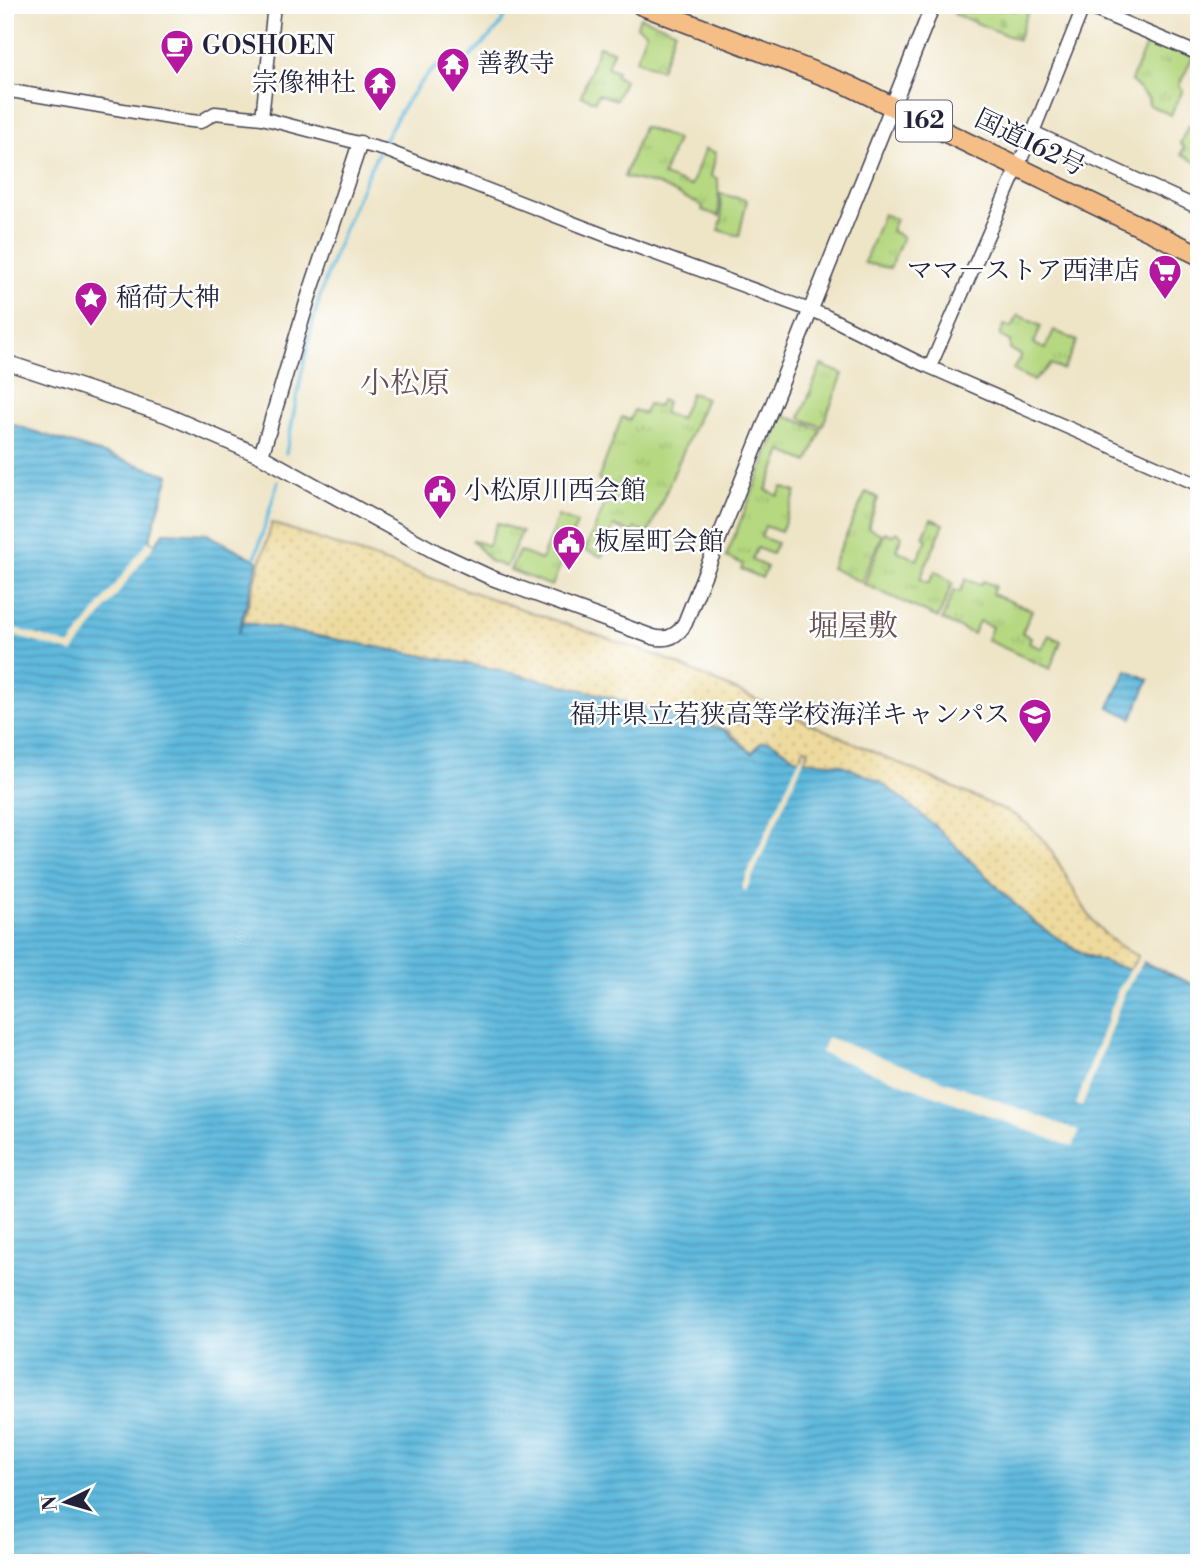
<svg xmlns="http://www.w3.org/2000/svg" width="1204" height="1568" viewBox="0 0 1204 1568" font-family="'Libre Bodoni','Noto Serif JP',serif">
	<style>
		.grass { fill: url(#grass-tufts); stroke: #6c7d5e; stroke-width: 2 }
		.sand { fill: url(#sand-dots); stroke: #887e6c; stroke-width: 2 }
		.cemetery { fill: url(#cemetery-stones); stroke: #6c7d5e; stroke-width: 2 }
		.water { fill: url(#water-rules); stroke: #416e8c; stroke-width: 2 }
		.pier { fill: #eee4c6 }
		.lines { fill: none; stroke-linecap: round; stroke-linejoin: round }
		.stream { stroke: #60bade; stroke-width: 3.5 }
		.minor-casing { stroke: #413f50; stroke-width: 15 }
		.tertiary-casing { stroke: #413f50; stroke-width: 17 }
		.trunk-casing { stroke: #413f50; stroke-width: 22 }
		.minor { stroke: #fff; stroke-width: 12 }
		.tertiary { stroke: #fff; stroke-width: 14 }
		.trunk { stroke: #f6be87; stroke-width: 19 }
		.labels { text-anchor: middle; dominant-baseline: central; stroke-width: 5; stroke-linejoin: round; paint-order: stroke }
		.shield { fill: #fff; stroke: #646476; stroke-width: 2 }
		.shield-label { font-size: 24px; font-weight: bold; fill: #22223b }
		.poi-label { font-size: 26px; fill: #22223b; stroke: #fff; text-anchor: start }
		.street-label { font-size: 26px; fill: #22223b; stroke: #fff }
		.quarter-label { font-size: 30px; fill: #695256; stroke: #fff }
	</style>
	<defs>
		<pattern id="grass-tufts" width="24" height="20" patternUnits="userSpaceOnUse" patternTransform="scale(1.75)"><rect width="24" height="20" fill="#b6d881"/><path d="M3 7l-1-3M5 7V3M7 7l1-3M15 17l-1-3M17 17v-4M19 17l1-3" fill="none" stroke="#9cb970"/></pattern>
		<pattern id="sand-dots" width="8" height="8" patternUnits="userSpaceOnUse" patternTransform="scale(1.75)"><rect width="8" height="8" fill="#eeda9e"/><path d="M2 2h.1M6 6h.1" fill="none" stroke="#ccbb89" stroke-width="1.8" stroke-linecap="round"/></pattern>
		<pattern id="cemetery-stones" width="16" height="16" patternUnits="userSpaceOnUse" patternTransform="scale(1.75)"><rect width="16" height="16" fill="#b6d881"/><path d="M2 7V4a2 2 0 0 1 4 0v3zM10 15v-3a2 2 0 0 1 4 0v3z" fill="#9cb970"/></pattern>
		<pattern id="water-rules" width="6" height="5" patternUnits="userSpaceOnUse" patternTransform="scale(1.75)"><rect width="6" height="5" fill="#60bade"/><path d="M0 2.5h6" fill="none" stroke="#4f97b5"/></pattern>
	</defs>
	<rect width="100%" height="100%" fill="#fff"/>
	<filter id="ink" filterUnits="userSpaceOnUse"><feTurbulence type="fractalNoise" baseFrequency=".0143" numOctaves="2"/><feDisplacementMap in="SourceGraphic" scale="14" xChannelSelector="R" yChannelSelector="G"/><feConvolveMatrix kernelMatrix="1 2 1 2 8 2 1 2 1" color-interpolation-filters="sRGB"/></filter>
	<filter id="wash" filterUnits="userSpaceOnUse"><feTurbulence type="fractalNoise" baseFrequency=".00686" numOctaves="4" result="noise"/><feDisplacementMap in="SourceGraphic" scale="28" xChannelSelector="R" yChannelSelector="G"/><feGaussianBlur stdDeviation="1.57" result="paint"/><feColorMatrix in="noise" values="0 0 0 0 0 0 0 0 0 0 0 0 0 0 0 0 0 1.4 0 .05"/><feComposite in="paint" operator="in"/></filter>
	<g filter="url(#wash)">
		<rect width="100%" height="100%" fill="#eee4c6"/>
		<path class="grass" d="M 640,17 L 675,30 L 661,70 L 636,60 L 646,32 L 637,26 Z
			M 1149,37 L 1193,56 L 1179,86 L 1183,90 L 1171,115 L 1149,105 L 1148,98 L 1131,81 Z
			M 599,46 L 613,51 L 607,67 L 617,71 L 615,76 L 624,80 L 616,100 L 598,94 L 595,101 L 581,96 Z
			M 1188,126 L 1199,131 L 1199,164 L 1181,154 L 1184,147 L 1180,144 Z
			M 643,127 L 677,139 L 663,176 L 691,186 L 705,149 L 716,153 L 711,176 L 718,179 L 719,216 L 702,210 L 703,206 L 659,185 L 624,177 Z
			M 720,194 L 747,200 L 739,236 L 719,230 L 722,219 Z
			M 883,214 L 896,219 L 891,231 L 903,237 L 890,268 L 864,263 Z
			M 1018,315 L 1041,326 L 1034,344 L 1045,349 L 1054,330 L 1077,341 L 1063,370 L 1051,364 L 1034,381 L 1013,370 L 1021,355 L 1010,349 L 1010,341 L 1000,336 L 1004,325 L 1012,328 Z
			M 821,365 L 843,374 L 822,427 L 800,418 Z
			M 691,393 L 706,398 L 648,534 L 635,528 L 632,533 L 614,526 L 602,557 L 585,550 L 613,486 L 598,480 L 622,417 L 630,420 L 634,410 L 644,414 L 648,404 L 657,407 L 661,400 L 667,402 L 663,413 L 680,419 Z
			M 783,415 L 821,430 L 808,462 L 782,451 L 766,490 L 778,496 L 782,487 L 796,492 L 781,532 L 765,526 L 761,537 L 777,543 L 772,554 L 757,548 L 752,560 L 767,567 L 762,578 L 741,569 L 743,564 L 726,557 Z
			M 866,492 L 878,498 L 868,528 L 882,534 L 861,582 L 831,568 Z
			M 558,516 L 577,523 L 552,586 L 510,570 L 519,551 L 541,560 Z
			M 931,519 L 944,524 L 920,579 L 929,583 L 935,571 L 953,583 L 938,618 L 864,584 L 885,532 L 892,535 L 897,532 L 902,536 L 896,550 L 917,560 L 927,539 L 923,537 Z
			M 497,523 L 522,532 L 506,567 L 490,561 L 472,540 L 488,546 Z
			M 966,579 L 980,585 L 983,581 L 995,586 L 992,594 L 1032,610 L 1022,633 L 1031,637 L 1029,643 L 1042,649 L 1049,635 L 1061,641 L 1050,669 L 987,640 L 992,627 L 979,621 L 973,634 L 942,620 L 954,590 L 960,592 Z"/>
		<path class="sand" d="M 272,523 L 661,657 L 1015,815 C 1077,856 1067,924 1138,956 L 1130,970 C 1058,953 1007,900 956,850 C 909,803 874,763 804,761 L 809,749 L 804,748 L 799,760 L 776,744 L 761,742 L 752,753 L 729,731 L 595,693 L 494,669 L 243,622 Z"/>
		<path class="cemetery" d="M 957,5 L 1030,5 L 1018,40 L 954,14 Z"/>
		<path class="water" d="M 5,422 L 169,475 L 149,541 L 155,544 L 164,532 L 207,534 L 258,561 L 238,634 L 243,622 L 494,669 L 595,693 L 723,729 L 752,753 L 761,742 L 770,741 L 799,760 L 840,764 L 881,782 L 936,827 L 1033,922 L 1086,956 L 1136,972 L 1143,962 L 1199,987 L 1199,1563 L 5,1563 Z
			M 1127,670 L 1149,680 L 1132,718 L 1109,707 Z"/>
		<path class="pier" d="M 148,541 L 155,544 L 73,653 L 5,633 L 5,625 L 70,645 Z
			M 800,757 L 805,757 L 746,891 L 741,888 Z
			M 1144,959 L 1124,994 L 1082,1107 L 1076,1105 L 1118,990 L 1132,967 L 1135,968 Z
			M 827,1037 L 1079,1131 L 1073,1147 L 821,1053 Z"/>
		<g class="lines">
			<path class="stream" d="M 286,453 C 296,404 304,354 317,307 C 331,256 398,80 446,62 C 452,59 461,60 467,60 L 499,27 L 511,5
				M 255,558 L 278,482"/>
		</g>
	</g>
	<g filter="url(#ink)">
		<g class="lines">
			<defs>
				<path id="minor" d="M 1083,5 L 1199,54
					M 5,90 L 182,120 L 200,122 L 215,113 L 262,118 L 385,150 L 607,236 L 826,316 L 918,362 L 1199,485
					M 262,118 L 274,5
					M 1033,132 L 1199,208
					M 930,367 L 1033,132 L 1084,5"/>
				<path id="tertiary" d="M 5,362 L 166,415 L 261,456 L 308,299 L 360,143
					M 261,456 L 436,552 L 492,578 L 653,637 C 667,641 678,636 685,623 L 933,5"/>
				<path id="trunk" d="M 641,5 L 848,85 L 1199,255"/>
			</defs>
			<use href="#minor" class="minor-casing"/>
			<use href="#tertiary" class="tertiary-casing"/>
			<use href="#trunk" class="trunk-casing"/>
			<use href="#minor" class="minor"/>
			<use href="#tertiary" class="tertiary"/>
			<use href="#trunk" class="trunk"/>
		</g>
	</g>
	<defs>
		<symbol id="cafe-pin" viewBox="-11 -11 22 30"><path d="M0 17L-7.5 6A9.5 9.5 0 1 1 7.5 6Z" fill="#b5179e" stroke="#fff"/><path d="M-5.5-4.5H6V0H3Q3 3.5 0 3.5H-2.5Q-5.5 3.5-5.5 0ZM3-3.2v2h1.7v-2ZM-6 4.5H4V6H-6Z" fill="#fff"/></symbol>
		<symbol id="temple-pin" viewBox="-11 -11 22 30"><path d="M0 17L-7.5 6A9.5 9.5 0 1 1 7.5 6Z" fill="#b5179e" stroke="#fff"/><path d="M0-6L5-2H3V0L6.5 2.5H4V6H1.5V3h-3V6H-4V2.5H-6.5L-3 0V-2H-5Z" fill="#fff"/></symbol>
		<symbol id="supermarket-pin" viewBox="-11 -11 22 30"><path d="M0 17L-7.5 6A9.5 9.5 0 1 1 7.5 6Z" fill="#b5179e" stroke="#fff"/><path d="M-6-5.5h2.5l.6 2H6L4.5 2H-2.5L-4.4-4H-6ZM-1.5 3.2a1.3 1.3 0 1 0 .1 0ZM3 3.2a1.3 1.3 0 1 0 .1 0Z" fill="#fff"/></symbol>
		<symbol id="sight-pin" viewBox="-11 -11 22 30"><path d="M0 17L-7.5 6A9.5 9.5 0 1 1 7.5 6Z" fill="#b5179e" stroke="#fff"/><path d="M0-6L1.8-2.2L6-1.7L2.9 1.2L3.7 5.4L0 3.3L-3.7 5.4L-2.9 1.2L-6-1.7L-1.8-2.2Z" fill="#fff"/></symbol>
		<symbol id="civic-pin" viewBox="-11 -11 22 30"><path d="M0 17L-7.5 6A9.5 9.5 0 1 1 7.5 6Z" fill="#b5179e" stroke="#fff"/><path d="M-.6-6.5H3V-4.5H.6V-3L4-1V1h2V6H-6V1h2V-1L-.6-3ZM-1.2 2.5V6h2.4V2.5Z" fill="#fff"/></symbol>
		<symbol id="school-pin" viewBox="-11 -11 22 30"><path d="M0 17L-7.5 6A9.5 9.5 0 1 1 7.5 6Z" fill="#b5179e" stroke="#fff"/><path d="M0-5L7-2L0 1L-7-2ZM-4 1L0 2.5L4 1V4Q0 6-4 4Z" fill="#fff"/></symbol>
	</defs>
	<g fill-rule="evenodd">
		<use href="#cafe-pin" x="158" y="27" width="38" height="52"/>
		<use href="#temple-pin" x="434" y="45" width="38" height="52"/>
		<use href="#temple-pin" x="361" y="64" width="38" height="52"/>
		<use href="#supermarket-pin" x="1146" y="252" width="38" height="52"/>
		<use href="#sight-pin" x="72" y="279" width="38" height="52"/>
		<use href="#civic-pin" x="421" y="472" width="38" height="52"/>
		<use href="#civic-pin" x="550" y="523" width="38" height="52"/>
		<use href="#school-pin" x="1016" y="696" width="38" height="52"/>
	</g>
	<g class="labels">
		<rect class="shield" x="896" y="100.5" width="56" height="41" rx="5"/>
		<g class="shield-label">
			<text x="924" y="121">162</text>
		</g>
		<g class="poi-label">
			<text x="202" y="46">GOSHOEN</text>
			<text x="477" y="64">善教寺</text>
			<text x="356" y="83" text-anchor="end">宗像神社</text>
			<text x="1140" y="271" text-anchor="end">ママ―ストア西津店</text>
			<text x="116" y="298">稲荷大神</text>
			<text x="464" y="491">小松原川西会館</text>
			<text x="594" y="542">板屋町会館</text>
			<text x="1010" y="715" text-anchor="end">福井県立若狭高等学校海洋キャンパス</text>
		</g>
		<g class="street-label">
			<text transform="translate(1030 143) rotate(26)">国道162号</text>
		</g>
		<g class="quarter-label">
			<text x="405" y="384">小松原</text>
			<text x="853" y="627">堀屋敷</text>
		</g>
	</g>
	<rect width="1204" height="1568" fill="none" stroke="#fff" stroke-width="28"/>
	<g transform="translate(66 1502) rotate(265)" stroke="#ffffff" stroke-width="5" paint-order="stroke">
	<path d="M0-5L12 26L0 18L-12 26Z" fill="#22223b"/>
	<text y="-10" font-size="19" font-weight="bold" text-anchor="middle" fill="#22223b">N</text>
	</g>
</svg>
